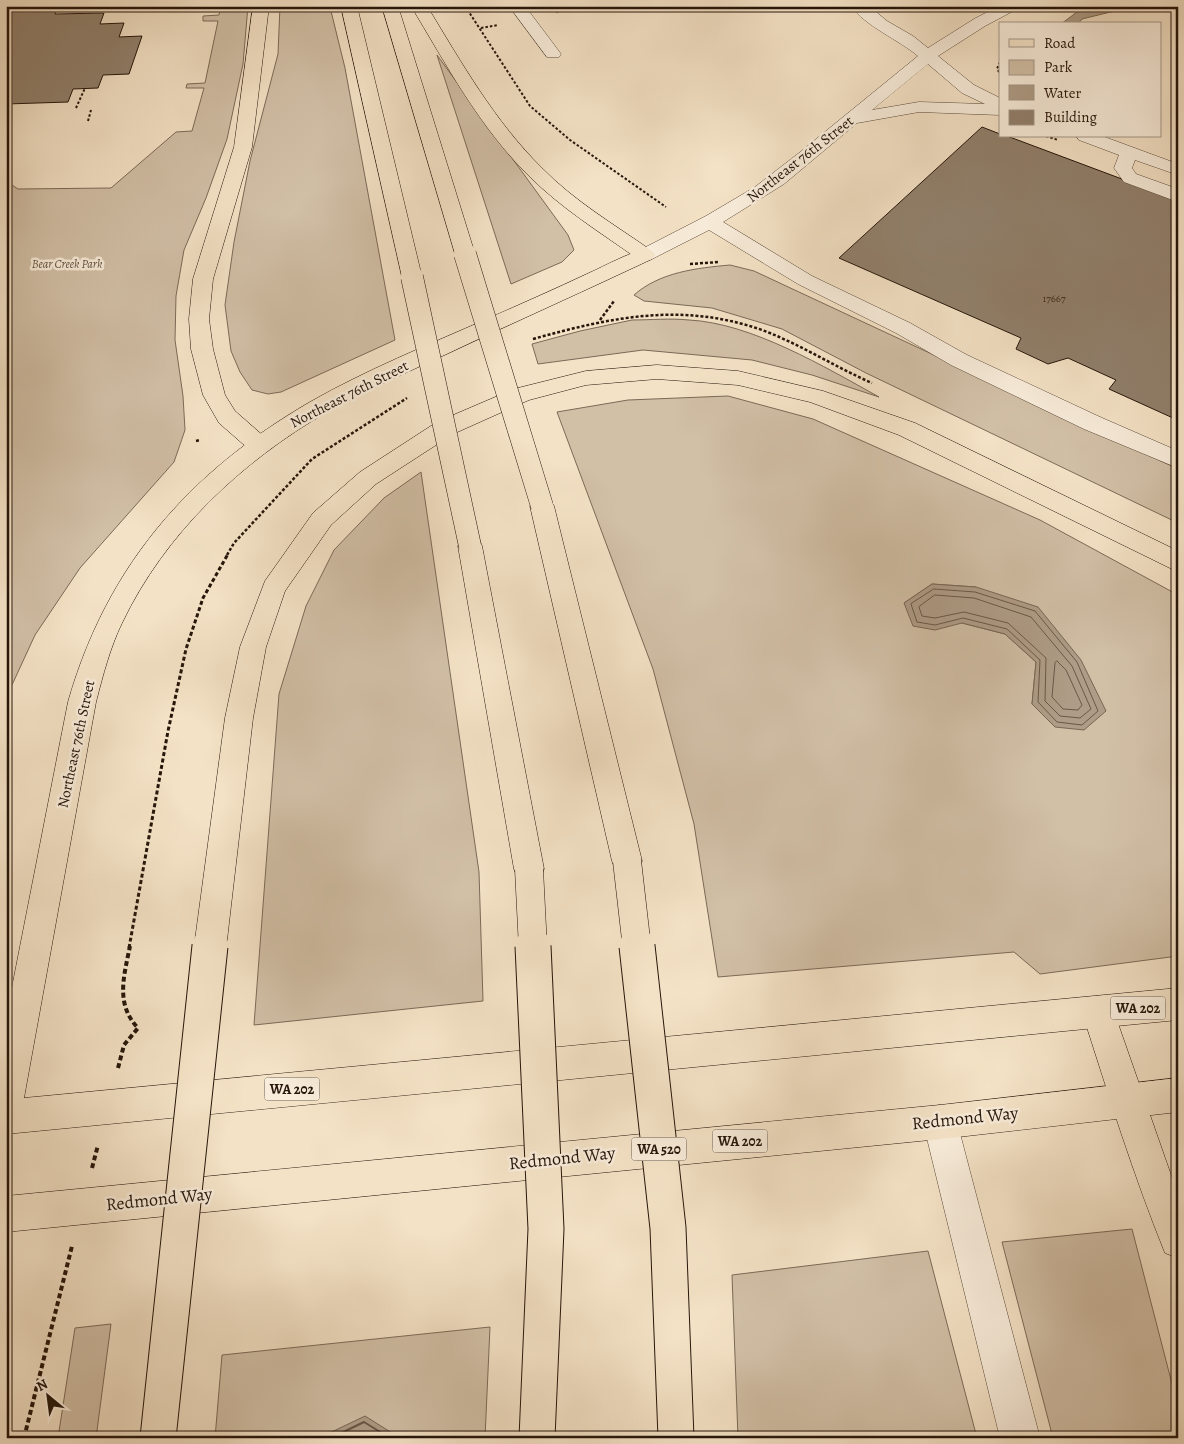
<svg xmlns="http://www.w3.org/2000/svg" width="1184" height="1444" viewBox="0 0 1184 1444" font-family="Alegreya,serif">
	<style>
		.green { fill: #d1bfa6; stroke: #7b6a58; fill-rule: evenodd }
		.water { fill: #ae9c86; stroke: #776654 }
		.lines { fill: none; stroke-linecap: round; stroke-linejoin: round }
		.shore-far1 { stroke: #6a5848; stroke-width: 1 }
		.shore { stroke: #6a5848; stroke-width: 2 }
		.building { fill: #91806c; stroke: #25150a }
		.minor-casing { stroke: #594839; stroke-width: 1 }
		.major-casing { stroke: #25150a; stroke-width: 1 }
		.highway-casing { stroke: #25150a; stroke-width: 1 }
		.path-far3 { stroke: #25150a; stroke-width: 2; stroke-dasharray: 2.5 2; stroke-linecap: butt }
		.path-far2 { stroke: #25150a; stroke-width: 2.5; stroke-dasharray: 3 2; stroke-linecap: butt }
		.path-far1 { stroke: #25150a; stroke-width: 3; stroke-dasharray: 4 2.5; stroke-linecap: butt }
		.path { stroke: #25150a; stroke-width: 4; stroke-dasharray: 5 3; stroke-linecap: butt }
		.minor { fill: #f8ecda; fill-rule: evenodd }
		.major { fill: #f4e2c6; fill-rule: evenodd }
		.highway { fill: #f4e2c6; fill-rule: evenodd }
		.highway-bridge-far2-casing { stroke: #25150a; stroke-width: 23; stroke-linecap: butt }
		.highway-bridge-far1-casing { stroke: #25150a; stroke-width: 29; stroke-linecap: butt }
		.highway-bridge-casing { stroke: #25150a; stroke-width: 37; stroke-linecap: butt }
		.highway-bridge-far2 { stroke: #f4e2c6; stroke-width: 22 }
		.highway-bridge-far1 { stroke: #f4e2c6; stroke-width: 28 }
		.highway-bridge { stroke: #f4e2c6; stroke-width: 35 }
		.labels { text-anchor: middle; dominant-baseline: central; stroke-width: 5; stroke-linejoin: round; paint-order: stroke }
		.far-number-label { font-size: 11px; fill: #403022 }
		.far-park-label { font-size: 12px; font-style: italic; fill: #615041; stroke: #f8ecda }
		.shield { fill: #f8ecda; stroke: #645648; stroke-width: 1 }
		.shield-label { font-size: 14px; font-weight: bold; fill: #25150a }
		.street-label { font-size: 15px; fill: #25150a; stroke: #f8ecda }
		.near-street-label { font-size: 18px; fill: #25150a; stroke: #f8ecda }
	</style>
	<rect width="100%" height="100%" fill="#f4e2c6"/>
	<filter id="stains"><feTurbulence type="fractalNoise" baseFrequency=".004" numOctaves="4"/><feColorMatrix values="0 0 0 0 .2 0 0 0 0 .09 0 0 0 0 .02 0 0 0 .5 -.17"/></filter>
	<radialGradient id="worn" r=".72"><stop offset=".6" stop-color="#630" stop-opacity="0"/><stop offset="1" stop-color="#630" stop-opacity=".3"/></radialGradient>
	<path class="green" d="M 221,6 L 248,6 L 243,64 L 227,139 L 206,198 L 184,250 L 176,296 L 175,340 L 183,396 L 185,430 L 174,462 L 80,568 L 35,635 L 6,698 L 6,181 L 18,189 L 111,188 L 176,132 L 192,131 L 204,88 L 186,88 L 187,84 L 205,83 L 218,21 L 203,21 L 203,16 L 219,15 Z
		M 280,6 L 330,7 L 345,68 L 395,340 L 281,392 L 268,394 L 252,390 L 240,372 L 231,351 L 225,305 L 234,242 L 250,161 L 278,54 Z
		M 437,55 L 568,235 L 574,250 L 562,262 L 511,284 Z
		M 730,265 L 754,271 L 1178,469 L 1178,523 L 866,373 L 782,329 L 712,308 L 644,301 L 634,295 C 660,272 697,268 730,265 Z
		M 632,320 C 651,320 670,318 689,320 C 751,323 825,367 879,397 L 812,375 L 752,360 L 643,350 L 538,364 L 532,344 L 580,331 Z
		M 728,396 L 813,419 L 1040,520 L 1178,595 L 1178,956 L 1040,974 L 1014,952 L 718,977 L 694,824 L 653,669 L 557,412 L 628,400 ZM 932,584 L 976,587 L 1106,711 L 1032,704 L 1036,662 L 1005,634 L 962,623 L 904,603 Z
		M 421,472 L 479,872 L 483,1001 L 254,1025 L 279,694 L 306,606 L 334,550 L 384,498 Z
		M 1132,1229 L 1178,1407 L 1178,1438 L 1053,1438 L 1002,1242 Z
		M 928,1251 L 977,1438 L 738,1438 L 732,1275 Z
		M 111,1324 L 96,1438 L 58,1438 L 75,1328 Z
		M 490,1327 L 485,1438 L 215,1438 L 222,1355 Z"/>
	<path class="water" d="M 1108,6 L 1135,6 L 1082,19 L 1078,24 L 1061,24 L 1077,12 Z
		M 932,584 L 976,587 L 1038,607 L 1081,660 L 1106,711 L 1084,730 L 1055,727 L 1032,704 L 1036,662 L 1005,634 L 962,623 L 935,630 L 913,626 L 904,603 Z
		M 365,1416 L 400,1438 L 319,1438 Z"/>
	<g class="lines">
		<path class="shore-far1" d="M 934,589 L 975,592 L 1035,611 L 1077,662 L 1098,711 L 1082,725 L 1057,722 L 1038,702 L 1040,660 L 1007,629 L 963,618 L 935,625 L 917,622 L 911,604 Z
			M 935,595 L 974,598 L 1031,617 L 1072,666 L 1091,709 L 1080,718 L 1060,716 L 1045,701 L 1046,658 L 1008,623 L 964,612 L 935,618 L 922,616 L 919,607 Z
			M 1057,661 L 1066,670 L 1082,705 L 1078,710 L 1063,709 L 1052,697 L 1055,663 Z"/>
		<path class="shore" d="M 331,1438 L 364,1422 L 390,1438"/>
	</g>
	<path class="building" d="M 22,6 L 59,6 L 55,14 L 104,13 L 100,24 L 124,23 L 119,37 L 142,36 L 129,74 L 103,75 L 98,88 L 73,89 L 68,102 L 6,104 L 6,10 L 21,9 Z
		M 982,127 L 1000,134 L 1000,136 L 1007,136 L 1178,200 L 1178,412 L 1173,418 L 1109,389 L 1116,380 L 1068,358 L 1048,364 L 1016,349 L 1021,338 L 839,258 Z"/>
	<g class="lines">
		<defs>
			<path id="minor" d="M 509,6 L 525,6 L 561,54 L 559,57 L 547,57 Z
				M 851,6 L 869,6 L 887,21 L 913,36 L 928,48 L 974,19 L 999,6 L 1020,6 L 1017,9 L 985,26 L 938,56 L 974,85 L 1000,98 L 1000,115 L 919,112 L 857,123 L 784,184 L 723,222 L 812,276 L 910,323 L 967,355 L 1100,417 L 1178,451 L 1178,468 L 1084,429 L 951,365 L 896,333 L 798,284 L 709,230 L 652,259 L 645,261 L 638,259 L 635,255 L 638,251 L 706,216 L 755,187 L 799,153 L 918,56 C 899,40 865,26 851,6 ZM 928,64 L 962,93 L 985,104 L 919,102 L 872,110 Z
				M 1076,136 L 1102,136 L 1178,164 L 1178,175 L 1135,160 L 1132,168 L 1136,174 L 1178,189 L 1178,202 L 1124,182 L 1114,168 L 1119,155 L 1079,140 Z
				M 940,1105 L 952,1110 L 957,1122 L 1040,1438 L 1000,1438 L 923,1122 L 928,1110 Z"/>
			<path id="major" d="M 645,249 L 652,251 L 655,255 L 652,259 C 580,293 508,325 436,359 C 399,376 362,392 327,412 C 241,462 165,533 122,623 C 110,648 103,675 96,702 L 24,1098 L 1178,988 L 1178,1020 L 6,1134 L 6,1018 L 68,702 C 107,566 188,473 310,402 C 366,370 428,345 487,319 C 521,304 555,289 589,273 C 607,265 626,254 645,249 Z
				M 1178,1078 L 1178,1112 L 940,1139 L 6,1232 L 6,1196 L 940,1105 Z"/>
			<path id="highway" d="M 253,6 L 269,6 L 252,147 L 213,279 L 209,319 L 213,349 L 225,395 L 235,411 L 267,439 L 270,445 L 267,451 L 259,453 L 251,451 L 219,423 L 203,395 L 191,349 L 189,319 L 193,279 L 234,147 Z
				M 341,6 L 357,6 L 422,277 L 419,281 L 412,283 L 405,281 L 402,277 Z
				M 382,6 L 398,6 L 475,254 L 472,258 L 465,260 L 458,258 L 455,254 Z
				M 411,6 L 427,6 C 461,62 495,122 542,168 C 574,201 615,225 652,251 L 655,255 L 652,259 L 645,261 L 638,259 C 601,233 561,208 529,176 C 480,128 446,64 411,6 Z
				M 657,365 L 738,371 L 823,391 L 915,423 L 1178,551 L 1178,572 L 899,435 L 810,402 L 738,385 L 657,379 L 586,385 L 529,400 L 453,434 L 376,484 L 331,525 L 285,591 L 266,647 L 253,718 L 227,940 L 222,951 L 211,955 L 200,951 L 195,940 L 225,718 L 240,647 L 265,581 L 313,513 L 360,472 L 437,422 L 514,389 L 586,371 Z
				M 542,497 L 550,500 L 554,506 L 642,861 L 638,871 L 627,875 L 616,871 L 612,861 L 530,506 L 534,500 Z
				M 470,537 L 479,539 L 482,546 L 544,869 L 540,879 L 529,883 L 518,879 L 514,869 L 458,546 L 461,539 Z
				M 1098,996 L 1109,1001 L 1114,1012 L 1178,1195 L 1178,1258 L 1165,1253 C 1133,1174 1108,1093 1082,1012 L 1087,1001 Z"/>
		</defs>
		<use href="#minor" class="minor-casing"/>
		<use href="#major" class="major-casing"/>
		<use href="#highway" class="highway-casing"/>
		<path class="path-far3" d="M 465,6 L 530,106 L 570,140 L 666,207
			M 556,12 L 577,6
			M 481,28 L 498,25
			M 1000,62 L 997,69 L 1000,73
			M 76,108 L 85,88
			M 88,121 L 91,110
			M 6,126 L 11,129
			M 1046,136 L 1058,140"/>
		<path class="path-far2" d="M 690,264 L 719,262
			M 600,320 L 614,301
			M 533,339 C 612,317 682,302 762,330 C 800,344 835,367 872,383
			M 196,441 L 200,440
			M 227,555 L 234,543 L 312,459 L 407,398"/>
		<path class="path-far1" d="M 129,948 L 168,731 L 186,649 L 203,598 L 228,554"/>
		<path class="path" d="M 118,1068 L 124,1045 L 138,1028 C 115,1004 124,976 130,946
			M 92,1168 L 98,1145
			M 24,1438 L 72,1246"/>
		<use href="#minor" class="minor"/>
		<use href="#major" class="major"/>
		<use href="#highway" class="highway"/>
		<defs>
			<path id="highway-bridge-far2" d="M 465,254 L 542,506
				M 412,277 L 470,546"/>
			<path id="highway-bridge-far1" d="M 627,861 L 637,948
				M 529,869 L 533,948
				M 210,948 L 211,940"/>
			<path id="highway-bridge" d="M 533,946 L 546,1229 L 537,1438
				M 637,946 L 668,1228 L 676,1438
				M 158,1438 L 210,946"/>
		</defs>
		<use href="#highway-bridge-far2" class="highway-bridge-far2-casing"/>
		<use href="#highway-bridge-far1" class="highway-bridge-far1-casing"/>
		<use href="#highway-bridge" class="highway-bridge-casing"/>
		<use href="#highway-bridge-far2" class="highway-bridge-far2"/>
		<use href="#highway-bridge-far1" class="highway-bridge-far1"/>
		<use href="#highway-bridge" class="highway-bridge"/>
	</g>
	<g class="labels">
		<g class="far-number-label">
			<text x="1054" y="298">17667</text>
		</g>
		<g class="far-park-label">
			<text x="67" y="264">Bear Creek Park</text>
		</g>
		<g class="shield">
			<rect x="1110.5" y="996.5" width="55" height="23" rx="4"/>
			<rect x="264.5" y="1077.5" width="55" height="23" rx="4"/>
			<rect x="712.5" y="1129.5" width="55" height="23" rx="4"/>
			<rect x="631.5" y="1137.5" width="55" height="23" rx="4"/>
		</g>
		<g class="shield-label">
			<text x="1138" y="1008">WA 202</text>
			<text x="292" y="1089">WA 202</text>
			<text x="740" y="1141">WA 202</text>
			<text x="659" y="1149">WA 520</text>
		</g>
		<g class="street-label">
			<text transform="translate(800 159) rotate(-38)">Northeast 76th Street</text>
			<text transform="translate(349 394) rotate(-27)">Northeast 76th Street</text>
			<text transform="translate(76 744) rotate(-78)">Northeast 76th Street</text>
		</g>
		<g class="near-street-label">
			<text transform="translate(965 1118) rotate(-6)">Redmond Way</text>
			<text transform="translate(562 1158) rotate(-6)">Redmond Way</text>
			<text transform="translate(159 1199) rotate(-6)">Redmond Way</text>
		</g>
	</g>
	<rect width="1184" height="1444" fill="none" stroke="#f4e2c6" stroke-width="25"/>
	<rect x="8" y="8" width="1169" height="1429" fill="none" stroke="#25150a" stroke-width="2.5"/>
	<rect x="12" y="12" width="1159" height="1419" fill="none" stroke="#25150a"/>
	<rect x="999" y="22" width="162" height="115" fill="#f8ecda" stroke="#a49687"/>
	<rect x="1009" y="39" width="25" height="8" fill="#f4e2c6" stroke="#a49687"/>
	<text x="1044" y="48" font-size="15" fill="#25150a">Road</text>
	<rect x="1009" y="60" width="25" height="15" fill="#d1bfa6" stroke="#a49687"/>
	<text x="1044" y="72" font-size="15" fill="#25150a">Park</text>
	<rect x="1009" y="85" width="25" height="15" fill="#ae9c86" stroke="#a49687"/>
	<text x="1044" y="98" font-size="15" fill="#25150a">Water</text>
	<rect x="1009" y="110" width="25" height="15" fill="#91806c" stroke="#a49687"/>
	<text x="1044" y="122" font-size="15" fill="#25150a">Building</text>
	<g transform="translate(48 1396) rotate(331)" stroke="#f8ecda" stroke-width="4" paint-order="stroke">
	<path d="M0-4L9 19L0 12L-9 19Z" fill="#25150a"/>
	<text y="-8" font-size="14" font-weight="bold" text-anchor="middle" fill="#25150a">N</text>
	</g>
	<rect width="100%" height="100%" filter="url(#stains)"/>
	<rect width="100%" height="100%" fill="url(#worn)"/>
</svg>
